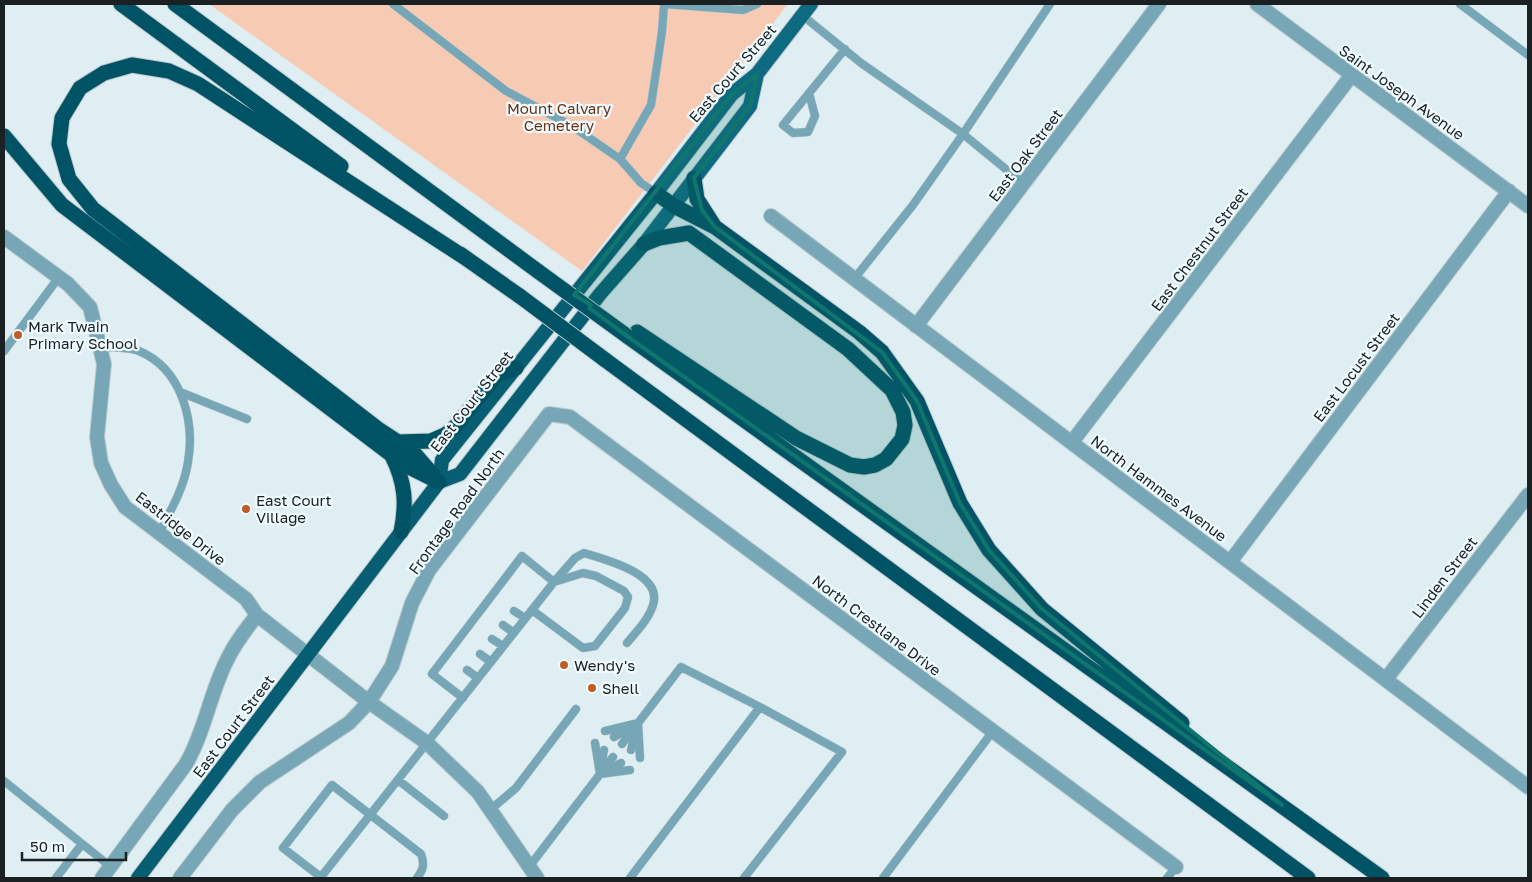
<svg xmlns="http://www.w3.org/2000/svg" width="1532" height="882" viewBox="0 0 1532 882" font-family="'Golos Text',sans-serif">
	<style>
		.green { fill: #f7cab4 }
		.lines { fill: none; stroke-linecap: round; stroke-linejoin: round }
		.service-casing { stroke: #bcc9cd; stroke-width: 9 }
		.minor-casing { stroke: #bcc9cd; stroke-width: 16 }
		.primary-casing { stroke: #bcc9cd; stroke-width: 16 }
		.trunk-casing { stroke: #bcc9cd; stroke-width: 16 }
		.motorway-casing { stroke: #bcc9cd; stroke-width: 17 }
		.service { stroke: #77a7b6; stroke-width: 8 }
		.minor { stroke: #77a7b6; stroke-width: 14 }
		.primary { stroke: #0e6a80; stroke-width: 14 }
		.trunk { stroke: #075e72; stroke-width: 14 }
		.motorway { stroke: #005265; stroke-width: 15 }
		.motorway-bridge-casing { stroke: #bcc9cd; stroke-width: 17; stroke-linecap: butt }
		.motorway-bridge { stroke: #005265; stroke-width: 15 }
		.marked { fill: #0f766e; fill-opacity: 0.2; stroke: #0f766e; stroke-width: 4; stroke-linejoin: round }
		.poi-dot { fill: #c05d24; stroke: #effbff; stroke-width: 2 }
		.labels { text-anchor: middle; dominant-baseline: central; stroke-width: 4.5; stroke-linejoin: round; paint-order: stroke }
		.street-label { font-size: 15px; fill: #1b2022; stroke: #effbff }
		.park-label { font-size: 15px; fill: #6c3313; stroke: #effbff }
		.poi-label { font-size: 15px; fill: #1b2022; stroke: #effbff; text-anchor: start }
	</style>
	<rect width="100%" height="100%" fill="#dfeef3"/>
	<path class="green" d="M 209,4 L 788,4 L 582,271 Z"/>
	<g class="lines">
		<defs>
			<path id="service" d="M 393,4 L 506,91 L 572,126 L 620,159 L 641,183 L 656,193
				M 664,4 L 743,10 L 757,4
				M 1460,4 L 1528,55
				M 802,15 L 861,63 L 963,134 L 913,205 L 854,279
				M 809,93 L 815,116 L 808,132 L 793,133 L 783,125 L 845,49
				M 620,159 L 651,105 L 662,32 L 664,4
				M 1024,184 L 963,134 L 1050,4
				M 101,347 C 113,347 128,347 139,351 C 182,369 195,421 188,462 C 184,488 171,510 159,533
				M 4,351 L 59,277
				M 180,392 L 247,419
				M 554,582 L 575,558 L 584,553 C 607,560 663,574 653,605 C 649,619 636,632 627,643
				M 532,610 L 583,648 L 595,646 L 625,608 L 628,597 L 624,591 L 596,576 L 583,573 L 554,582
				M 514,611 L 525,618
				M 503,625 L 514,633
				M 492,639 L 503,646
				M 480,654 L 491,662
				M 467,670 L 478,678
				M 638,723 L 640,758
				M 605,731 L 638,723
				M 614,737 L 630,728
				M 595,743 L 600,774
				M 622,744 L 681,667 L 760,707
				M 631,750 L 636,730
				M 601,767 L 604,750
				M 606,771 L 621,763
				M 600,774 L 630,770
				M 398,780 L 444,816
				M 4,781 L 111,867
				M 490,810 L 516,788 L 576,709
				M 529,867 L 613,757
				M 321,877 L 554,582 L 522,556 L 432,674 L 463,698
				M 56,878 L 82,844
				M 322,878 L 283,848 L 332,785 L 421,854 C 425,865 423,870 417,878
				M 630,878 L 760,707 L 842,752 L 744,878
				M 883,878 L 993,731
				M 1167,878 L 1176,867"/>
			<path id="minor" d="M 1257,4 L 1528,206
				M 771,216 L 1528,787
				M 4,237 L 68,284 L 90,307 L 104,364 L 97,437 L 101,463 L 111,485 L 125,507 L 246,599 L 257,615 L 369,702 L 427,743 L 478,792 L 537,878
				M 916,326 L 1159,4
				M 1072,442 L 1351,76
				M 1230,562 L 1509,191
				M 1386,679 L 1528,495
				M 102,878 L 186,764 C 205,731 210,693 227,660 C 235,643 246,629 257,615
				M 180,878 L 232,810 L 260,782 L 349,723 L 369,702 L 392,666 L 412,603 L 429,570 L 549,414 L 570,417 L 1176,867"/>
			<path id="primary" d="M 656,193 L 732,94 L 757,74 L 811,4
				M 644,244 L 750,106 L 757,74"/>
			<path id="trunk" d="M 439,482 L 460,474 L 600,294 L 644,244
				M 138,878 L 439,482 L 442,460 L 656,193"/>
			<path id="motorway" d="M 121,4 L 341,166
				M 175,4 L 539,272
				M 4,136 L 62,205 L 405,465 L 439,482
				M 694,178 L 697,199 L 713,224
				M 656,193 L 674,206 L 715,227 L 859,332 L 882,352 L 917,401 L 960,503 L 989,550 L 1042,609 L 1182,723
				M 460,254 L 521,297
				M 467,259 L 198,84 L 169,71 L 132,65 L 104,73 L 80,88 L 62,118 L 59,144 L 69,179 L 93,209 L 378,429 L 398,442 L 431,441 L 445,435 L 455,427 L 497,375 L 516,368
				M 637,332 L 796,438 L 850,465 L 864,467 L 875,465 L 886,459 L 902,439 L 905,425 L 903,412 L 892,390 L 848,349 L 689,233 L 659,238 L 644,244
				M 627,336 L 1382,878
				M 604,359 L 1308,878
				M 398,442 L 413,452 L 433,475
				M 392,456 C 405,482 407,503 401,532"/>
		</defs>
		<use href="#service" class="service-casing"/>
		<use href="#minor" class="minor-casing"/>
		<use href="#primary" class="primary-casing"/>
		<use href="#trunk" class="trunk-casing"/>
		<use href="#motorway" class="motorway-casing"/>
		<use href="#service" class="service"/>
		<use href="#minor" class="minor"/>
		<use href="#primary" class="primary"/>
		<use href="#trunk" class="trunk"/>
		<use href="#motorway" class="motorway"/>
		<defs>
			<path id="motorway-bridge" d="M 539,272 L 627,336
				M 521,297 L 604,359"/>
		</defs>
		<use href="#motorway-bridge" class="motorway-bridge-casing"/>
		<use href="#motorway-bridge" class="motorway-bridge"/>
	</g>
	<path class="marked" d="M 757,74 L 750,106 L 694,178 L 702,210 L 715,227 L 882,352 L 917,401 L 960,503 L 989,550 L 1042,609 L 1282,805 L 627,336 L 589,308 L 591,305 L 574,295 L 732,94 Z"/>
	<g class="poi-dot">
		<circle cx="18" cy="335" r="5"/>
		<circle cx="246" cy="509" r="5"/>
		<circle cx="564" cy="665" r="5"/>
		<circle cx="592" cy="688" r="5"/>
	</g>
	<g class="labels">
		<g class="street-label">
			<text transform="translate(732 73) rotate(-49)">East Court Street</text>
			<text transform="translate(1402 92) rotate(36)">Saint Joseph Avenue</text>
			<text transform="translate(1025 155) rotate(-53)">East Oak Street</text>
			<text transform="translate(1199 249) rotate(-53)">East Chestnut Street</text>
			<text transform="translate(1356 367) rotate(-53)">East Locust Street</text>
			<text transform="translate(471 401) rotate(-52)">East Court Street</text>
			<text transform="translate(1159 488) rotate(37)">North Hammes Avenue</text>
			<text transform="translate(456 511) rotate(-54)">Frontage Road North</text>
			<text transform="translate(181 528) rotate(38)">Eastridge Drive</text>
			<text transform="translate(1444 577) rotate(-53)">Linden Street</text>
			<text transform="translate(877 625) rotate(37)">North Crestlane Drive</text>
			<text transform="translate(233 726) rotate(-53)">East Court Street</text>
		</g>
		<g class="park-label">
			<text x="559" y="108">Mount Calvary<tspan x="559" dy="17">Cemetery</tspan></text>
		</g>
		<g class="poi-label">
			<text x="28" y="326">Mark Twain<tspan x="28" dy="17">Primary School</tspan></text>
			<text x="256" y="500">East Court<tspan x="256" dy="17">Village</tspan></text>
			<text x="574" y="665">Wendy's</text>
			<text x="602" y="688">Shell</text>
		</g>
	</g>
	<rect width="1532" height="882" fill="none" stroke="#1b2022" stroke-width="10"/>
	<path d="M22 852v8h104v-8" fill="none" stroke="#1b2022" stroke-width="2.5"/>
	<text x="30" y="852" font-size="15" fill="#1b2022" stroke="#effbff" stroke-width="4" paint-order="stroke">50 m</text>
</svg>
